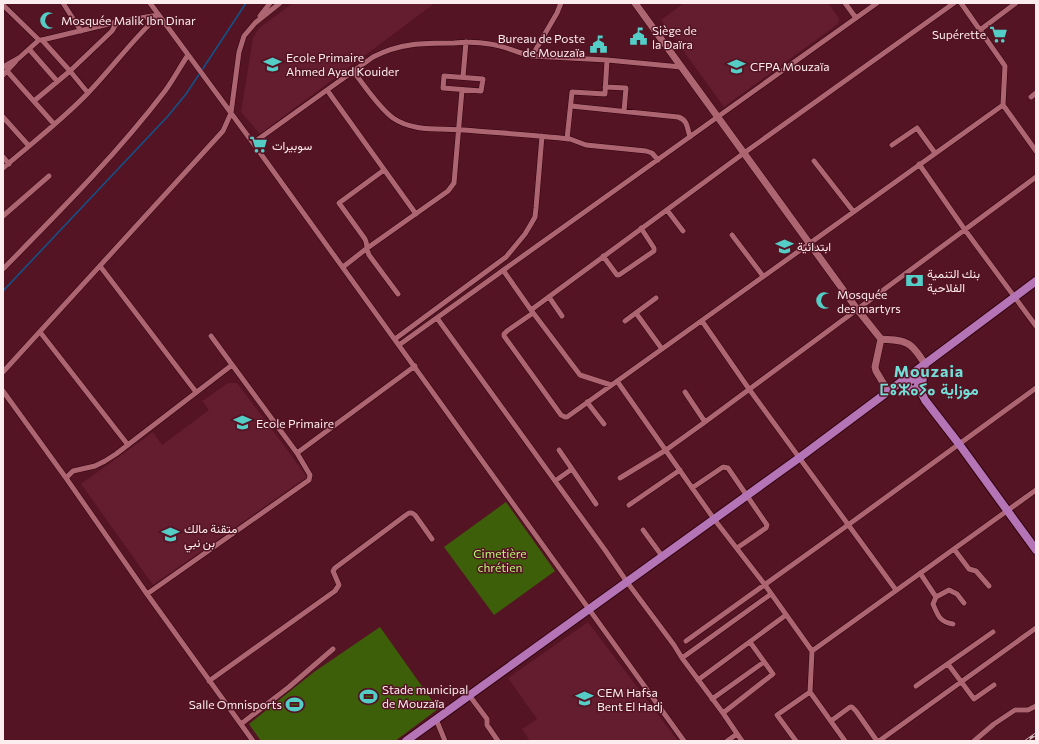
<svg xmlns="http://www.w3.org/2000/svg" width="1039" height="744" viewBox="0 0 1039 744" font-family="Commissioner,Vazirmatn,'Noto Sans Tifinagh',sans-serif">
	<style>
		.built { fill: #641c2f }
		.green { fill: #3e5f0a }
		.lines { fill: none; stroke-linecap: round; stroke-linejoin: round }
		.stream { stroke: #0f548d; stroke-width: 1.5 }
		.street-casing { stroke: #31030f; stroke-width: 6 }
		.secondary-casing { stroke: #31030f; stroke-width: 8 }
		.primary-casing { stroke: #31030f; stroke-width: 10 }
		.street { stroke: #ad6571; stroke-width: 5 }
		.secondary { stroke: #ad6571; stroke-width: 7 }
		.primary { stroke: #b474b5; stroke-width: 8 }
		.rail-casing { stroke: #d3b6bc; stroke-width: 3 }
		.rail { stroke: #541424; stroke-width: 1.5; stroke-dasharray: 4.5; stroke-linecap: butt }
		.labels { text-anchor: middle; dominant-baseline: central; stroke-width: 3; stroke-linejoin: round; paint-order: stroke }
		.poi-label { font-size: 12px; fill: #feedef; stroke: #541424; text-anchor: start }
		.park-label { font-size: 12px; fill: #bbf775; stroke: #541424 }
		.district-label { font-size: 16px; font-weight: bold; letter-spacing: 1px; fill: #73ded7; stroke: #541424 }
	</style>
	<rect width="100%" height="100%" fill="#541424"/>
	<path class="built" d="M 293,3 L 435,3 L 260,134 L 241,112 L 253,38 L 259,28 Z
		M 684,3 L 828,3 L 839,18 L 838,24 L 724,107 L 661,20 Z
		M 228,383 L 237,383 L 277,436 L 307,477 L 153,585 L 81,484 L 153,432 L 162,445 L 209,410 L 202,401 Z
		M 588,622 L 678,741 L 530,741 L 522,729 L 537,719 L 508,678 Z"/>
	<path class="green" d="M 506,502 L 555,571 L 494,615 L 444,547 Z
		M 380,627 L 438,709 L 395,741 L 261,741 L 249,724 L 314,672 Z"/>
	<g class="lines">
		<path class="stream" d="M 202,70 L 246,3
			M 3,291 L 168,116 L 186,94 L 200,73"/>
		<defs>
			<path id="street" d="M 63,3 L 81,31
				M 150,3 L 231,113 L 253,143 L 684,741
				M 845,3 L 856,18
				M 961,3 L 1005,66 L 1003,105
				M 3,5 L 39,40
				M 260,16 L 270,3
				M 980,30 L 1016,3
				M 42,40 L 70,71 L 88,93
				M 29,49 L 57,81
				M 532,56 L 557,13 L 561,3
				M 3,67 L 19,58 L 39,40 L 42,40 L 117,22 L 158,15
				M 7,71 L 54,124
				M 353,71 C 365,86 378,107 393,118 C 413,132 440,128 464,130 C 499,133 535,135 570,139 L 586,145 L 646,151 L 652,153 L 658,160
				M 3,75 L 16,61
				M 444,76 L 483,79 L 481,91 L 443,88 Z
				M 463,77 L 466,42
				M 605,87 L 626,88 L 624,111
				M 327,90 L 416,214
				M 1031,97 L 1036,93
				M 34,101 L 70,71 L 112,31 L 117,22
				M 571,106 L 678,117 C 688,120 687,128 690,137
				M 3,117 L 29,146
				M 567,139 L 572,92 L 605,94 L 607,60
				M 253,143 L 373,57 C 400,43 423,43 454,43 C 466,42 478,42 490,44 C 505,46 518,53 532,56 L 607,60 L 681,67
				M 892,145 L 917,128 L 935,153
				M 3,157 L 9,164
				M 814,161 L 853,211
				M 919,164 L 965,230 L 1036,326
				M 3,168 C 31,144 62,120 88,93 C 112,68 133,39 159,15
				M 384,170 L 339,203 L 365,239 C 368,245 366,249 369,255 L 398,294
				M 667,210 L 683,231
				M 3,216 L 49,176
				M 732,235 L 763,276
				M 603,256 L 617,275 L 619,275 L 654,251 L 654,248 L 641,228
				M 100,266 L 196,392
				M 343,267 L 366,249 L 448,191 L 454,183 L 462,90
				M 3,269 C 59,212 116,155 165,91 C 173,80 180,67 188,55
				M 503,270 L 531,310
				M 549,297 L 562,316
				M 533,313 L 507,331 L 504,334 L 504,336 L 561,415 L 565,417 L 567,417 L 1003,105 L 1036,151
				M 636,313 L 662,349
				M 437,318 L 605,550 L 627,582 L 674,645 L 682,658 L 723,713 L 742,741
				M 625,321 L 656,298
				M 702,321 L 749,389 L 896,590
				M 40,332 L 128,445
				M 395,339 L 506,257 L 525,234 L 531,224 L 535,217 L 536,208 L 542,136
				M 399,345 L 530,251 L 877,3
				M 3,372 L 223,131 L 231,113 L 239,52 L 244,36 L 255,23 L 280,3
				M 617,381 L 714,519 L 765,585 L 812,651 L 1036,490
				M 611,385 L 580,375 L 531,310 L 744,153 L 954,3
				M 3,391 L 66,478 L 147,594 L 253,741
				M 685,392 L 705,422
				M 587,402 L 604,424
				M 559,450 L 596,504
				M 297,453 L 415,366
				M 66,478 L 73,471 L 95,466 L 105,461 L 116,454 L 232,365
				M 620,478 L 666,450 L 705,422 L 1036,177
				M 555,481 L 572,469
				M 692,488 L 723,467 L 728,468 L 767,525 L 766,528 L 737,548
				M 629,505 L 680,470
				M 643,530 L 662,556
				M 954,549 L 969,569 L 976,571 L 989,586
				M 920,573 L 936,597 L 933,604 C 938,616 940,622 953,624
				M 147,594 L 309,480 L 310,475 L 297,453 L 211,336
				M 936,597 L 949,590 L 957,594 L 964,603
				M 686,641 L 848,525 L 1036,388
				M 682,658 L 771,594
				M 948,664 L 974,699 L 994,685
				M 698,680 L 786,615
				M 209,681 L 335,591 L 339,585 L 333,571 L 335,568 L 406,515 L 409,513 L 412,513 L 415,515 L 432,539
				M 916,686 L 993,632
				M 810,692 L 845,741
				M 469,695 L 487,719 L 487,725 L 498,741
				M 712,699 L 764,662
				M 723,713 L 773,674 L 750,642
				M 436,719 L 445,741
				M 831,721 L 850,707 L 852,707 L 856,711 L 877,741
				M 241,724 L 289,687 L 333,649
				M 727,741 L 737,734
				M 796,741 L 777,715 L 810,692 L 812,651
				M 879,741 L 1036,628
				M 974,741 L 994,724 L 1015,710 L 1028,710 L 1036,706"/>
			<path id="secondary" d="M 635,3 L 857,309 L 881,339 C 890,340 904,339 911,346 C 917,351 921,358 925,364
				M 881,339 L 875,367 L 876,371 L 888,391"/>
			<path id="primary" d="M 919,383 L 922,394 L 925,400 L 959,444 L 1036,550
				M 907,385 L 910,380 L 915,379 L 918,382 L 918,387 L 914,390 C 905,389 906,381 910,375
				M 922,389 L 923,376 L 925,364
				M 406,741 L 799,458 L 1036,281"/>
		</defs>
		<use href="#street" class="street-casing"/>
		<use href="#secondary" class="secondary-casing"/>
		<use href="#primary" class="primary-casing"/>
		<use href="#street" class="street"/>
		<use href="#secondary" class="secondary"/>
		<use href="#primary" class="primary"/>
		<defs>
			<path id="rail" d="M 1026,741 L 1036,734"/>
		</defs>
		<use href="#rail" class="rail-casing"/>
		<use href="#rail" class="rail"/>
	</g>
	<defs>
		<symbol id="mosque-bare" viewBox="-9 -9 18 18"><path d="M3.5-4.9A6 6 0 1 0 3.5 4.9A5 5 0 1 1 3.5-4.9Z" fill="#54cdc6" stroke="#541424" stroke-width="2.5" paint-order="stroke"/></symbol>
		<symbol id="supermarket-bare" viewBox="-9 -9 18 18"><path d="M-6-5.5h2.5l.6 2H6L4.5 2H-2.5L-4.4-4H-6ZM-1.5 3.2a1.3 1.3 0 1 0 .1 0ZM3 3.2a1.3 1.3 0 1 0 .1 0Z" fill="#54cdc6" stroke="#541424" stroke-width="2.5" paint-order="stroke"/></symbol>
		<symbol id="civic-bare" viewBox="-9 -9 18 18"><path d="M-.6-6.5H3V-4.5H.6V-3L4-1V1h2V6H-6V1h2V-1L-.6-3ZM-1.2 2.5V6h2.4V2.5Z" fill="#54cdc6" stroke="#541424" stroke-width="2.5" paint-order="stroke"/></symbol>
		<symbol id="school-bare" viewBox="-9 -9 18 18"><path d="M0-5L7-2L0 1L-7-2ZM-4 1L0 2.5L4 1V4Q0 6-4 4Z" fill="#54cdc6" stroke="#541424" stroke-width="2.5" paint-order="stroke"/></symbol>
		<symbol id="university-bare" viewBox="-9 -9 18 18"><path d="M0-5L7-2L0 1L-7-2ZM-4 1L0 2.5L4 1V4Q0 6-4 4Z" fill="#54cdc6" stroke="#541424" stroke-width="2.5" paint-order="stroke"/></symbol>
		<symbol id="bank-bare" viewBox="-9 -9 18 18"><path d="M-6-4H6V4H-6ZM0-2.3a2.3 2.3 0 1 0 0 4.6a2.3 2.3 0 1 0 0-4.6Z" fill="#54cdc6" stroke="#541424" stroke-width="2.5" paint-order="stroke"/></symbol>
		<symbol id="stadium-bare" viewBox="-9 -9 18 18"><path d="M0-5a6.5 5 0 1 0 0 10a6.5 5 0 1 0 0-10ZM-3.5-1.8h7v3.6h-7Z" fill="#54cdc6" stroke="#541424" stroke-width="2.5" paint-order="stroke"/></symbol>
	</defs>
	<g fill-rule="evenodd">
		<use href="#mosque-bare" x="36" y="8" width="25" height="25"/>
		<use href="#supermarket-bare" x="986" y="22" width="25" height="25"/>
		<use href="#civic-bare" x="626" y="24" width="25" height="25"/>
		<use href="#civic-bare" x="586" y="32" width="25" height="25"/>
		<use href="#school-bare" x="260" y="52" width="25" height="25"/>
		<use href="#university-bare" x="724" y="54" width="25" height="25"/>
		<use href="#supermarket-bare" x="246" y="132" width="25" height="25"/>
		<use href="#school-bare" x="772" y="234" width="25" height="25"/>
		<use href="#bank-bare" x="902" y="268" width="25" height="25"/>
		<use href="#mosque-bare" x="812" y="288" width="25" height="25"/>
		<use href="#school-bare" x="230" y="410" width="25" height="25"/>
		<use href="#school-bare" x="158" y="522" width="25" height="25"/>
		<use href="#stadium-bare" x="356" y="684" width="25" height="25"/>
		<use href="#school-bare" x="572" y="686" width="25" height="25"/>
		<use href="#stadium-bare" x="282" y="692" width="25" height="25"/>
	</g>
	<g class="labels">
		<g class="poi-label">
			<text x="61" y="20">Mosquée Malik Ibn Dinar</text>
			<text x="652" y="30">Siège de<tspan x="652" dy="14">la Daïra</tspan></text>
			<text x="986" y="34" text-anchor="end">Supérette</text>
			<text x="585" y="38" text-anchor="end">Bureau de Poste<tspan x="585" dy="14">de Mouzaïa</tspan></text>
			<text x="286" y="57">Ecole Primaire<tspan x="286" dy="14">Ahmed Ayad Kouider</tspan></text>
			<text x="750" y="66">CFPA Mouzaïa</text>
			<text x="272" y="145">سوبيرات</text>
			<text x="797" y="246">ابتدائية</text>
			<text x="927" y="273">بنك التنمية<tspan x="927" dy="14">الفلاحية</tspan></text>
			<text x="837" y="294">Mosquée<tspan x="837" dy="14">des martyrs</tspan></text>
			<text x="256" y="423">Ecole Primaire</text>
			<text x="184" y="528">متقنة مالك<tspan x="184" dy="14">بن نبي</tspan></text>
			<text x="382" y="689">Stade municipal<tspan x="382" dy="14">de Mouzaïa</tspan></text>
			<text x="597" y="692">CEM Hafsa<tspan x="597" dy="14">Bent El Hadj</tspan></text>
			<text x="282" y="704" text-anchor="end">Salle Omnisports</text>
		</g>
		<g class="park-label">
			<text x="500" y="553">Cimetière<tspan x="500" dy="14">chrétien</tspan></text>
		</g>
		<g class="district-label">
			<text x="929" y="370">Mouzaia<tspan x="929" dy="18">ⵎⵓⵣⴰⵢⴰ موزاية</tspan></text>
		</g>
	</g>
	<rect width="1039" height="744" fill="none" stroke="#feedef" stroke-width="8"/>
</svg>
